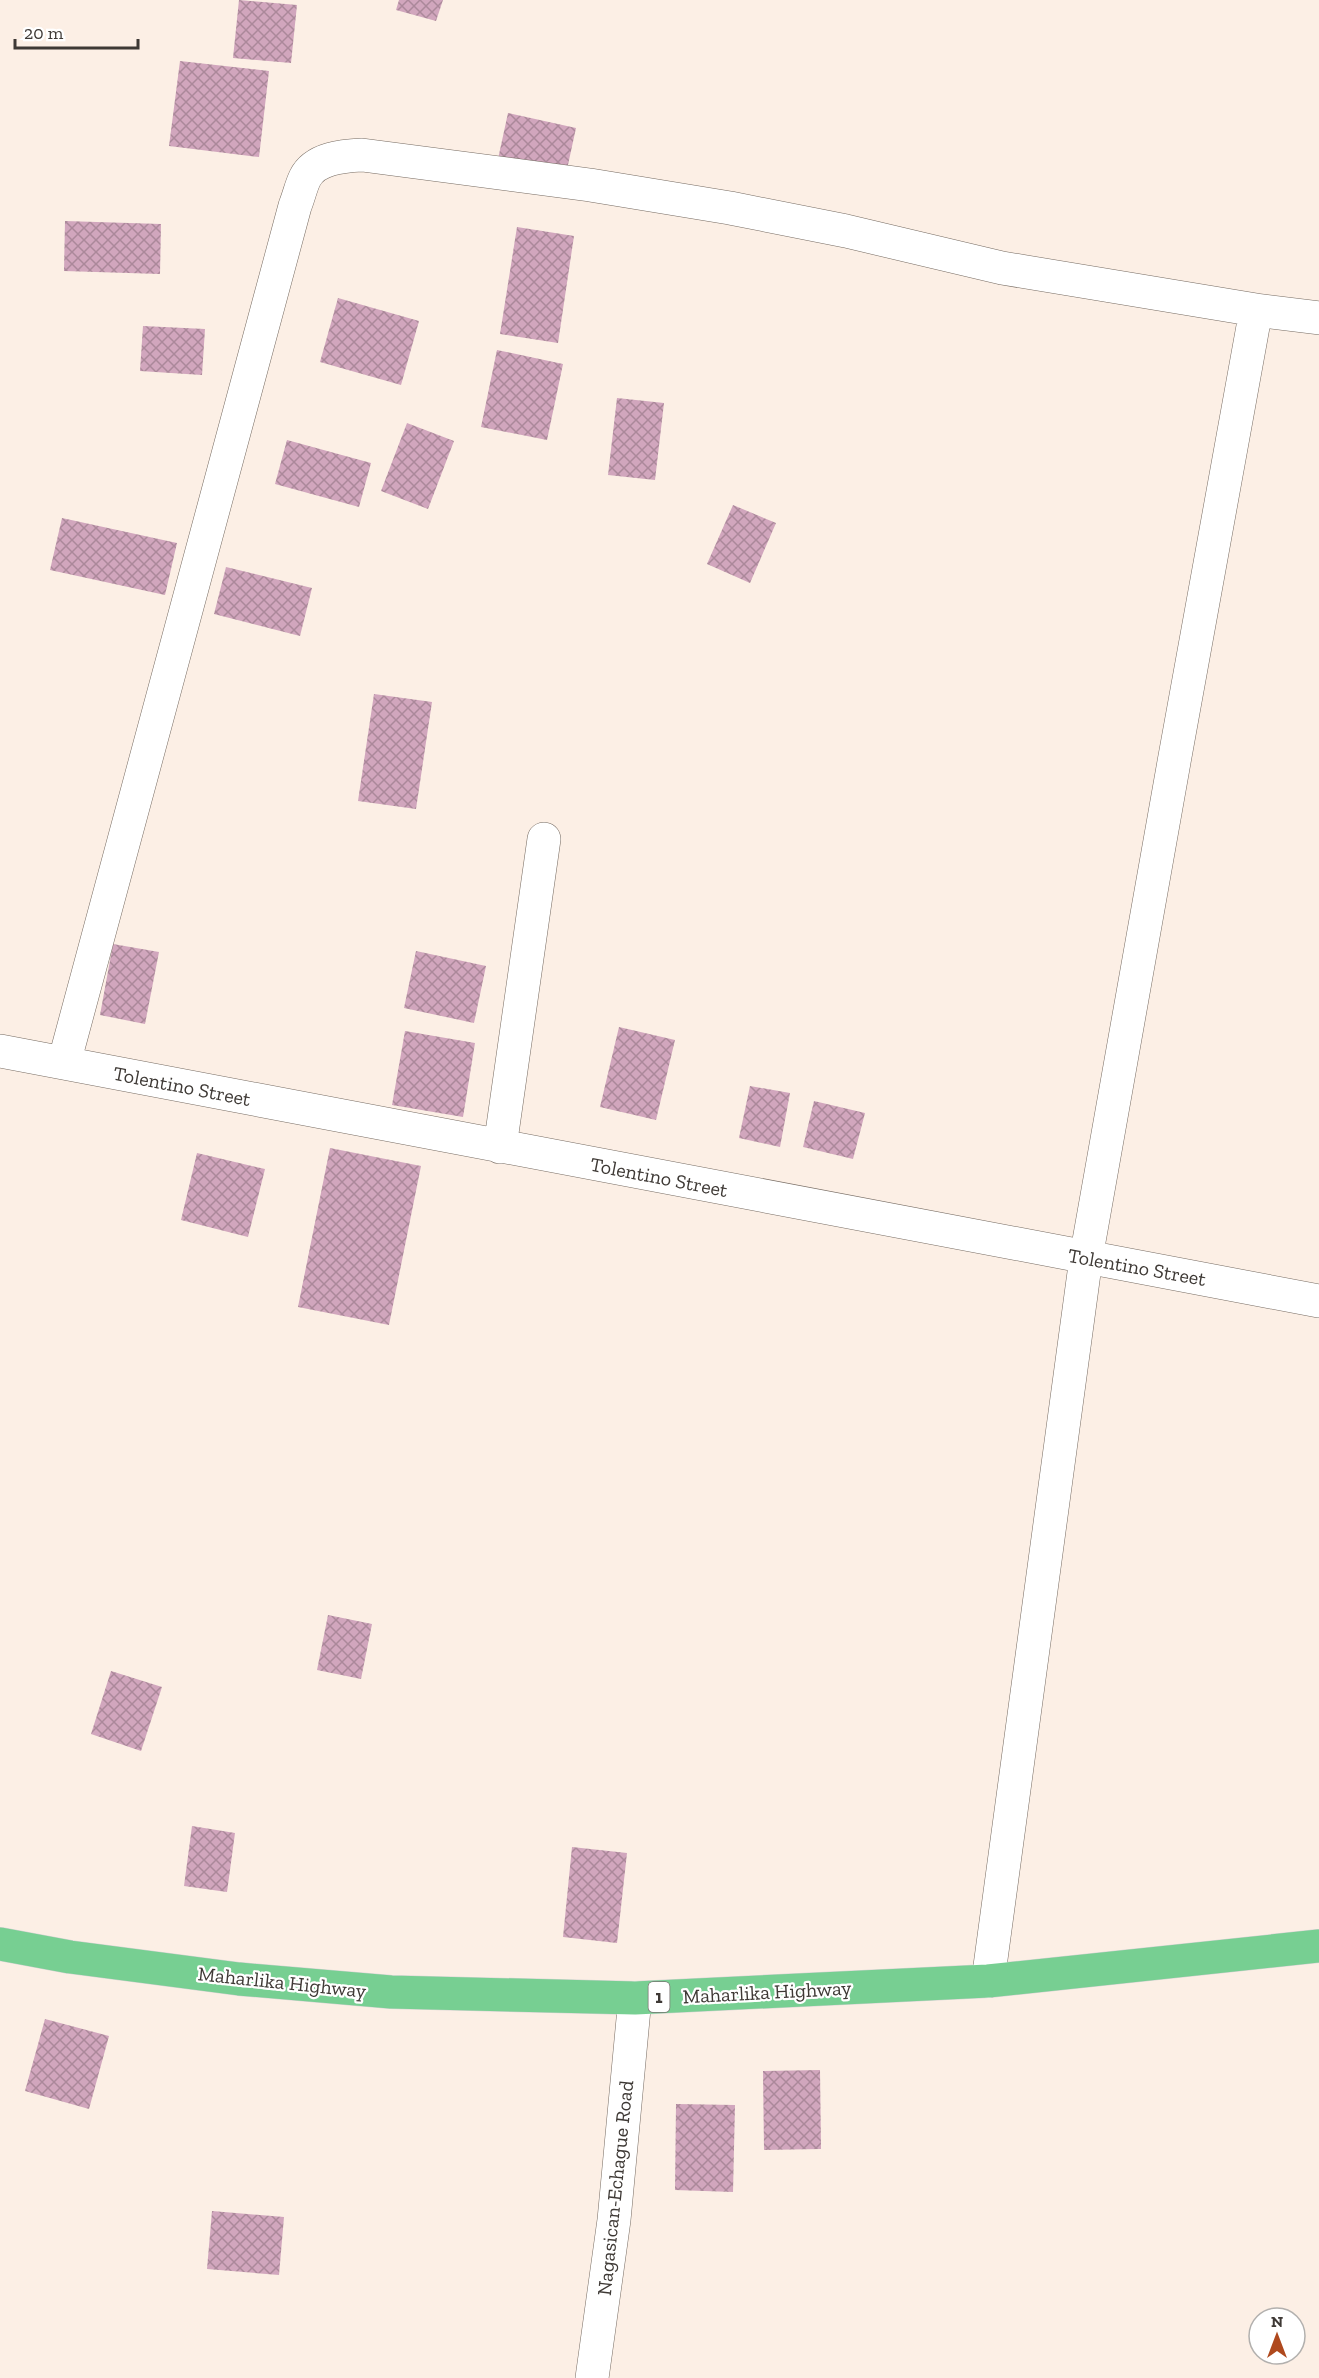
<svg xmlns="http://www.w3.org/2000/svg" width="1319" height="2378" viewBox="0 0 1319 2378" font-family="'Zilla Slab',serif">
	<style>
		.building { fill: url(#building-cross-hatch) }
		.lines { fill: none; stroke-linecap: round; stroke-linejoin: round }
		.minor-casing { stroke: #766b62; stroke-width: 34 }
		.highway-casing { stroke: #d5d3d3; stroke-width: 34 }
		.minor { stroke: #fff; stroke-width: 33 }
		.highway { stroke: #77cf92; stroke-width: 33 }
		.labels { text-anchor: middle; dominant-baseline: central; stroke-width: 4.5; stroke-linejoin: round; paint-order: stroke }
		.shield { fill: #fff; stroke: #787472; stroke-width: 1.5 }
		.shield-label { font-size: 18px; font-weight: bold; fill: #3e3935 }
		.street-label { font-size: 20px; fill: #3e3935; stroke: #fff }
	</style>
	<defs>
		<pattern id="building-cross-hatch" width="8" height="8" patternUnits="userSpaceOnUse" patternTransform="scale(1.5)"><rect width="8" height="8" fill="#d1a6bd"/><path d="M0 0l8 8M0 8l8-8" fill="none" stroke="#ab889a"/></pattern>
	</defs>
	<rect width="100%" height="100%" fill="#fcefe5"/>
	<path class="building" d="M 239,0 L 297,5 L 291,63 L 233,58 Z
		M 399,0 L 443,0 L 436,21 L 396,10 Z
		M 180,61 L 269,71 L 259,157 L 169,146 Z
		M 508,113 L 576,128 L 566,174 L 498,159 Z
		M 65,221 L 161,224 L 160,274 L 64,271 Z
		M 517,227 L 574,236 L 558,343 L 500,334 Z
		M 338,298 L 419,321 L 401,385 L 320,362 Z
		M 143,326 L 205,329 L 202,375 L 140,371 Z
		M 497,350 L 563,364 L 547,440 L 481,427 Z
		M 617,398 L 664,403 L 655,480 L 608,475 Z
		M 407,423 L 454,441 L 428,509 L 381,491 Z
		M 287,440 L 371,463 L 359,507 L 275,484 Z
		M 733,505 L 776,523 L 750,583 L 707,564 Z
		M 62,518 L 177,543 L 165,595 L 50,570 Z
		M 226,567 L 312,588 L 300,636 L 214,614 Z
		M 374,694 L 432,702 L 416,809 L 358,801 Z
		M 113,944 L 159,952 L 145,1024 L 100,1015 Z
		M 416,951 L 486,966 L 474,1023 L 404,1008 Z
		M 619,1027 L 675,1040 L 656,1120 L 600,1107 Z
		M 405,1031 L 475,1043 L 463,1117 L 392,1105 Z
		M 750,1086 L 790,1093 L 780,1147 L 739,1138 Z
		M 814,1101 L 865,1113 L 853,1159 L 803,1147 Z
		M 330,1148 L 421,1166 L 389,1325 L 298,1307 Z
		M 197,1153 L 265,1169 L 248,1237 L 181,1220 Z
		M 328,1615 L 372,1624 L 361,1679 L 317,1670 Z
		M 111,1671 L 162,1687 L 141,1751 L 91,1734 Z
		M 192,1826 L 235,1833 L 227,1892 L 184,1886 Z
		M 572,1847 L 627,1853 L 617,1943 L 563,1937 Z
		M 45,2019 L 109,2036 L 89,2109 L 25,2091 Z
		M 820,2070 L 821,2149 L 764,2150 L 763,2071 Z
		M 676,2104 L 735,2105 L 733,2192 L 675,2190 Z
		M 212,2211 L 284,2217 L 279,2275 L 207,2269 Z"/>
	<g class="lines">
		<defs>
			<path id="minor" d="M 0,1051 L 1319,1301
				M 64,1063 L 295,206 C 299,196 301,186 305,178 C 315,158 343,156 362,155 L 590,185 L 730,208 L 846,231 L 1002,268 L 1256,310 L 1319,318
				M 500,1147 L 544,839
				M 988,1981 L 1086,1258 L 1174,762 L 1256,310
				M 592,2378 L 614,2220 L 635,1998"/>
			<path id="highway" d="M 0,1944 L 70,1957 L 239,1979 L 391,1992 L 635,1998 L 988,1981 L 1319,1946"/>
		</defs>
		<use href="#minor" class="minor-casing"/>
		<use href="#highway" class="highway-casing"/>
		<use href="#minor" class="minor"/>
		<use href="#highway" class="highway"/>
	</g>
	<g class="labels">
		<rect class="shield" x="648.5" y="1982" width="21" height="30" rx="4.5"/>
		<g class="shield-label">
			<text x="659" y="1997">1</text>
		</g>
		<g class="street-label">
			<text transform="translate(182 1086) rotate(11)">Tolentino Street</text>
			<text transform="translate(659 1177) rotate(11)">Tolentino Street</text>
			<text transform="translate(1137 1267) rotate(10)">Tolentino Street</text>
			<text transform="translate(282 1982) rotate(6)">Maharlika Highway</text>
			<text transform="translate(767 1992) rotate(-3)">Maharlika Highway</text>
			<text transform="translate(615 2188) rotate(-84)">Nagasican-Echague Road</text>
		</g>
	</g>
	<g transform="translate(1277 2336)"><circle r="28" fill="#ffffff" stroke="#b2b0ae" stroke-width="1.5"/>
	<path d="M0-4.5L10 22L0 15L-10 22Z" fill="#af491e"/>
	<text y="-9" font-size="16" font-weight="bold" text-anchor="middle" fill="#3e3935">N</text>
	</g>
	<path d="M15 39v9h123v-9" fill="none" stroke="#3e3935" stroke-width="3"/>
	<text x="24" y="39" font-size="18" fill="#3e3935" stroke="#ffffff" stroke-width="4.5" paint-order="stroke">20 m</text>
</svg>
